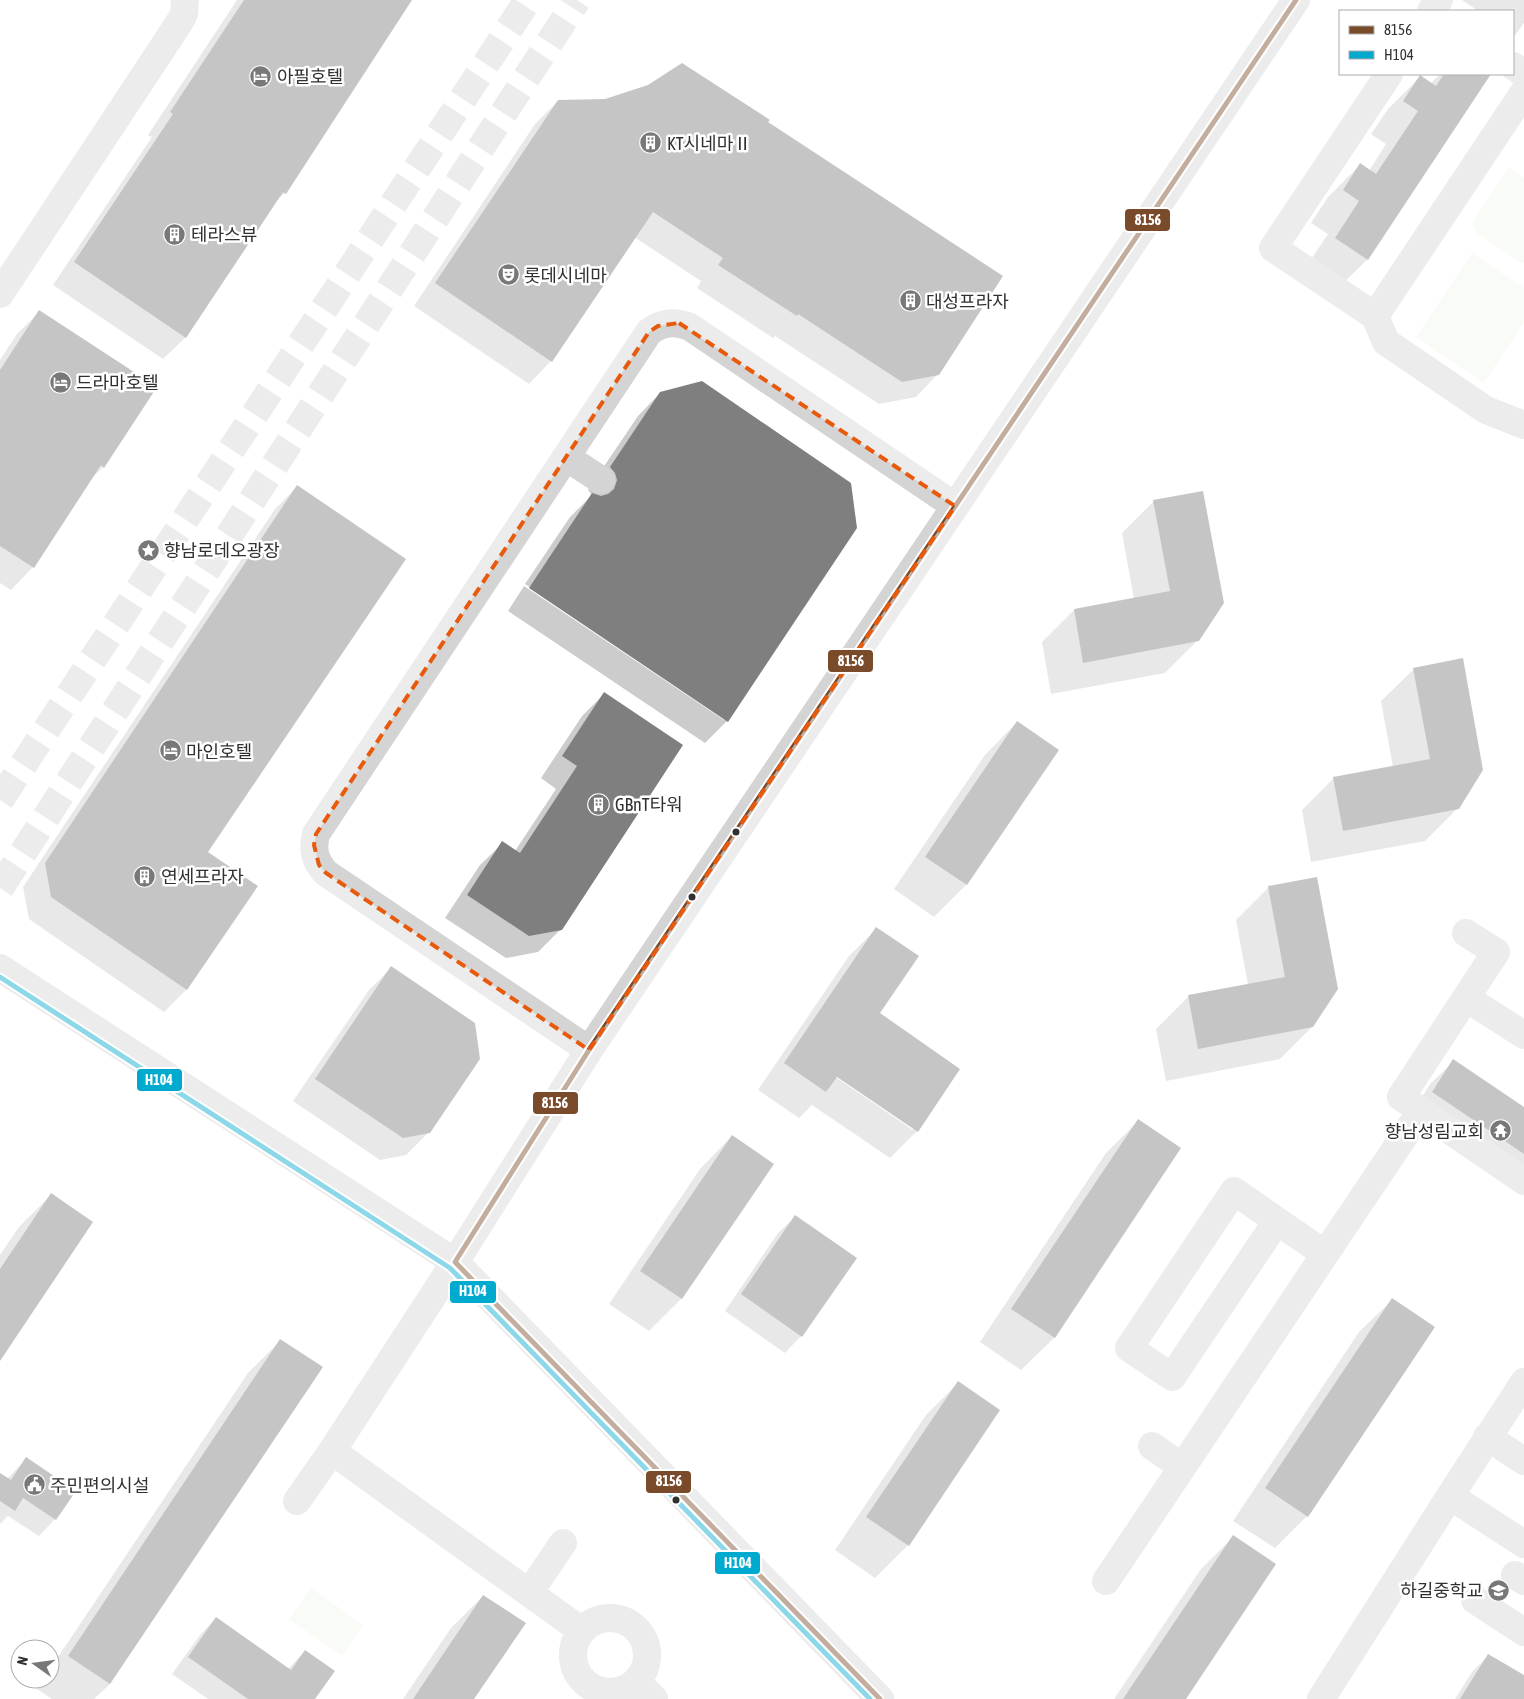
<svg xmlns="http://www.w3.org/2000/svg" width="1524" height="1699" viewBox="0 0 1524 1699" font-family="'Asap Condensed','Noto Sans KR',sans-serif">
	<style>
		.green { fill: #f2f6ed }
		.shadow { fill: #0003; fill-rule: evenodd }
		.building { fill: #7f7f7f }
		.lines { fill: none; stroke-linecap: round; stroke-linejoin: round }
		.highway-tunnel { stroke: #d6d6d6; stroke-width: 28; stroke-dasharray: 28 14; stroke-linecap: butt }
		.minor { stroke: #d4d4d4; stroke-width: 28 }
		.bus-1-casing { stroke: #fff; stroke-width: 9 }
		.bus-2-casing { stroke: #fff; stroke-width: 9 }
		.bus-1 { stroke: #7a4b2a; stroke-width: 5 }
		.bus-2 { stroke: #00a9ce; stroke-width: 5 }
		.marked { fill: none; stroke: #e8590c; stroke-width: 4; stroke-dasharray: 10 6; stroke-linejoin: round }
		.bus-dot { fill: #303030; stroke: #fff; stroke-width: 2 }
		.labels { text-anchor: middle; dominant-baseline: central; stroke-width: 5; stroke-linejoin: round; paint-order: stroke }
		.poi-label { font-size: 18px; fill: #303030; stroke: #fff; text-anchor: start }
		.line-badge { stroke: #fff; stroke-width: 2 }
		.badge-label { font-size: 14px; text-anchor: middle; font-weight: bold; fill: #fff }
	</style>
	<rect width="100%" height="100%" fill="#fff"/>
	<path class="green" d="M 1509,167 L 1524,178 L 1524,263 L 1521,263 L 1478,234 L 1472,225 L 1473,221 Z
		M 1472,253 L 1524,288 L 1524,322 L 1484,383 L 1416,337 Z
		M 311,1588 L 363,1625 L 342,1656 L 289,1619 Z"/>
	<path class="shadow" d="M 237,0 L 404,0 L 285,193 L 274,203 L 186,337 L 163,359 L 53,285 L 152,137 L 148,135 Z
		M 1462,0 L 1524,0 L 1524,23 L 1513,38 L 1513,11 L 1476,11 L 1477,10 Z
		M 1440,74 L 1485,74 L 1488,76 L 1368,259 L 1335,291 L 1304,270 L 1328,234 L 1311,223 L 1328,197 L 1360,165 L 1369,171 L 1386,144 L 1371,134 L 1388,109 L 1420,77 L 1430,84 Z
		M 558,101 L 766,123 L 938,374 L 916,397 L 879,404 L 775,336 L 773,338 L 697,288 L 701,281 L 634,237 L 551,361 L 529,384 L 414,306 L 535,124 Z
		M 39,312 L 103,467 L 89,481 L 33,567 L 11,590 L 0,583 L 0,360 L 17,334 Z
		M 660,393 L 727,721 L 705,743 L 508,611 L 524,586 L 724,720 L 724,717 L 525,584 L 570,517 L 592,495 L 588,490 L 638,416 Z
		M 297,487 L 206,852 L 186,990 L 164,1012 L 29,919 L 23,887 L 275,509 Z
		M 1154,501 L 1198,640 L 1165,673 L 1051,694 L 1042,642 L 1074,610 L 1134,599 L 1122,533 Z
		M 1414,669 L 1458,808 L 1425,841 L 1311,862 L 1302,810 L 1334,778 L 1393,767 L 1381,701 Z
		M 604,694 L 561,929 L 538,952 L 506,958 L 445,918 L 480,865 L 503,843 L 515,851 L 556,789 L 541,778 L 582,716 Z
		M 1017,722 L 1058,750 L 966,885 L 934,917 L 894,889 L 985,755 Z
		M 1269,887 L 1312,1027 L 1280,1059 L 1166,1081 L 1156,1029 L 1189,996 L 1248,985 L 1236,920 Z
		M 876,929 L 878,1014 L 917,1131 L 890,1158 L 812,1105 L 799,1118 L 758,1090 L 849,956 ZM 832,1072 L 913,1127 L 913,1130 L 831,1074 Z
		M 391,968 L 429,1132 L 406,1155 L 380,1160 L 293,1101 L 369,990 Z
		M 1454,1061 L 1524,1109 L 1524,1191 L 1411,1114 L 1431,1083 Z
		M 1138,1121 L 1180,1149 L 1054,1338 L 1021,1370 L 980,1342 L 1106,1153 Z
		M 732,1136 L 773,1164 L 681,1299 L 649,1331 L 609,1304 L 700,1169 Z
		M 51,1195 L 0,1358 L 0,1255 L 19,1227 Z
		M 795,1217 L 801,1336 L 785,1353 L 725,1311 L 778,1233 Z
		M 1392,1300 L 1307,1516 L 1275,1548 L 1233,1521 L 1359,1332 Z
		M 281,1340 L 110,1684 L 94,1699 L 52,1699 L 37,1689 L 43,1679 L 50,1679 L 50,1669 L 248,1373 Z
		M 958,1383 L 998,1410 L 908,1545 L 875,1578 L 835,1550 L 926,1415 Z
		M 26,1459 L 55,1519 L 39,1536 L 8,1516 L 0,1524 L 0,1474 L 7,1479 Z
		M 1233,1537 L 1184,1699 L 1114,1699 L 1201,1569 Z
		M 483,1596 L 473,1699 L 403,1699 L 451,1628 Z
		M 216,1618 L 288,1669 L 305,1651 L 314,1699 L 208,1699 L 172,1674 L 200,1635 Z
		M 1489,1655 L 1524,1677 L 1524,1699 L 1455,1699 L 1472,1672 Z"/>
	<path class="building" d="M 244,0 L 412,0 L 286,194 L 283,192 L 186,338 L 74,262 L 173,114 L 170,112 Z
		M 682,63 L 770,120 L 768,122 L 1003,276 L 939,375 L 902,382 L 798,314 L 797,316 L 718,265 L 723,258 L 653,212 L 552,362 L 435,283 L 558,100 L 605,99 L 648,85 Z
		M 1444,74 L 1491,74 L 1368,260 L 1335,238 L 1359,201 L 1343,190 L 1360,163 L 1376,174 L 1418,111 L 1403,101 L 1420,75 L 1436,86 Z
		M 39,310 L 157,387 L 104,468 L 101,465 L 34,568 L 0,546 L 0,370 Z
		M 702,381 L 851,483 L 857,528 L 728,722 L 529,588 L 592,493 L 601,496 L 608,494 L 614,489 L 617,480 L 615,473 L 610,467 L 660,392 Z
		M 297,485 L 406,559 L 208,852 L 258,886 L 187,990 L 51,897 L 45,863 Z
		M 1203,491 L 1224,603 L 1199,641 L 1083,663 L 1074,609 L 1170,591 L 1153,500 Z
		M 1463,658 L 1483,770 L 1459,809 L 1343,831 L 1333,777 L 1430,759 L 1413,668 Z
		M 604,692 L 683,745 L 562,930 L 529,936 L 467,895 L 502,841 L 520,853 L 577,766 L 562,756 Z
		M 1017,721 L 1059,750 L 967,885 L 925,857 Z
		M 1317,877 L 1338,989 L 1313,1027 L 1198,1049 L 1188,995 L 1285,977 L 1268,886 Z
		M 876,927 L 919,956 L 880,1013 L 960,1069 L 918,1132 L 837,1077 L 826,1092 L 784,1063 Z
		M 391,966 L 475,1023 L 480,1059 L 430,1133 L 403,1138 L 315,1079 Z
		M 1453,1059 L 1524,1107 L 1524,1154 L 1432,1092 Z
		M 1138,1119 L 1181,1148 L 1055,1338 L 1011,1309 Z
		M 732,1135 L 774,1164 L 682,1299 L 640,1271 Z
		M 51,1193 L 93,1222 L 0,1361 L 0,1269 Z
		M 795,1215 L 857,1258 L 802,1337 L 741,1294 Z
		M 1392,1298 L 1435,1327 L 1308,1517 L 1265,1488 Z
		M 280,1339 L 323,1367 L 110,1684 L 68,1656 Z
		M 958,1381 L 1000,1410 L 909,1546 L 866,1517 Z
		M 26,1457 L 76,1491 L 56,1520 L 23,1498 L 15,1511 L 0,1501 L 0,1473 L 11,1480 Z
		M 1233,1535 L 1276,1564 L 1186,1699 L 1123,1699 Z
		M 483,1595 L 526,1623 L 474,1699 L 413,1699 Z
		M 216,1617 L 291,1670 L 305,1650 L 335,1671 L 315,1699 L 248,1699 L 188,1657 Z
		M 1488,1654 L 1524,1675 L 1524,1699 L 1460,1699 Z"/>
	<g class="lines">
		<path class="highway-tunnel" d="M 0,800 L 528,0
			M 0,888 L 577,0"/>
		<path class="minor" d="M 1431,11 L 1439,0
			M 1513,66 L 1524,73
			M 1389,74 L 1273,248 L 1375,316 L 1386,342 L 1486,410 L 1524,425
			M 0,294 L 179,23 L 184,14 L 185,0
			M 1375,316 L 1524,92
			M 566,457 L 601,480
			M 1466,933 L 1496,952 L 1401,1097 L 1524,1181
			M 0,968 L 455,1262 L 880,1699
			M 1466,998 L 1524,1035
			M 589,1050 L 326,873 C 315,861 312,850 316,834 L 649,332 C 663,322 674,321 690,327 L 955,506
			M 1277,1221 L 1172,1377 L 1129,1348 L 1234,1191 L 1325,1254
			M 1487,1437 L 1524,1461
			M 1152,1446 L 1182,1467
			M 1450,1496 L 1524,1544
			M 297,1501 L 332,1451
			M 1515,1575 L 1524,1581
			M 1106,1581 L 1421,1111
			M 529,1593 L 563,1543
			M 1475,1600 L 1524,1632
			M573 1655a37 37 0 1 1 74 0a37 37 0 1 1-74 0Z
			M 582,1631 L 332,1451 L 455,1262 L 589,1050 L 1296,0
			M 636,1681 L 654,1699
			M 1321,1699 L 1450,1496 L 1524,1382"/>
		<defs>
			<path id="bus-1" d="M 880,1699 L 455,1262 L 589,1050 L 1296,0"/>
			<path id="bus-2" d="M 0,977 L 450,1268 L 870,1699"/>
		</defs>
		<use href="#bus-1" class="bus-1-casing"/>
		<use href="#bus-2" class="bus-2-casing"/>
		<use href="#bus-1" class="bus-1"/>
		<use href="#bus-2" class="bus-2"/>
	</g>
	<path d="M0 0H1524V1699H0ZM 679,323 L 955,506 L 589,1050 L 326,873 L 319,865 L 314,845 L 316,834 L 649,332 L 658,326 Z" fill="#fff" fill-opacity=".55" fill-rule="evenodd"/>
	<path class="marked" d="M 679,323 L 955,506 L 589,1050 L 326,873 L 319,865 L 314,845 L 316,834 L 649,332 L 658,326 Z"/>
	<defs>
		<symbol id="hotel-disc" viewBox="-11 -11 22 22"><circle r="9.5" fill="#787878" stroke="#fff"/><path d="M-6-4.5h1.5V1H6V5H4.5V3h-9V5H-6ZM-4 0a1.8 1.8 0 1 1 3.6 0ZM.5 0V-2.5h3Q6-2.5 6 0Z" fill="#fff"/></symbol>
		<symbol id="building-disc" viewBox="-11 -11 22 22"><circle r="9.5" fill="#787878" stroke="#fff"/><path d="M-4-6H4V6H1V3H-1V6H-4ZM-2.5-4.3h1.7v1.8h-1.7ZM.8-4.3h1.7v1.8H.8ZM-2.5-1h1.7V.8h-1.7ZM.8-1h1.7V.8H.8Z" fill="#fff"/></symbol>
		<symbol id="theatre-disc" viewBox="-11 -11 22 22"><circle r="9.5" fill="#787878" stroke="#fff"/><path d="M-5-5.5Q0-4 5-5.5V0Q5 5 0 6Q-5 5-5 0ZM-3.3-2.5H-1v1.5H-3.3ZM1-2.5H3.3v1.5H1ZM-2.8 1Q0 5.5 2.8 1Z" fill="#fff"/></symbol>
		<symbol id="sight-disc" viewBox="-11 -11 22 22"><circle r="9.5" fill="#787878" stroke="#fff"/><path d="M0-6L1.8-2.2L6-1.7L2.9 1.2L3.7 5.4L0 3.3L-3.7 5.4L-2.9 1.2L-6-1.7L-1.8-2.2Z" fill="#fff"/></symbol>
		<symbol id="temple-disc" viewBox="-11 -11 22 22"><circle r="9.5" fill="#787878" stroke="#fff"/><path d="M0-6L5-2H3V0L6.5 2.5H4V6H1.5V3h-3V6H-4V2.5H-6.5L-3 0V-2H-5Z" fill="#fff"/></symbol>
		<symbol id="civic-disc" viewBox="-11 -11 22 22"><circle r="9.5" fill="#787878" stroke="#fff"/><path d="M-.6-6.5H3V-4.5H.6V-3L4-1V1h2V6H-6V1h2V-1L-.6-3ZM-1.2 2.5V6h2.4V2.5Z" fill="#fff"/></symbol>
		<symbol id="school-disc" viewBox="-11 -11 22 22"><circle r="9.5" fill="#787878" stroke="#fff"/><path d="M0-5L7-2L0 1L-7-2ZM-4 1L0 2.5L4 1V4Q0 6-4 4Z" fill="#fff"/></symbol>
	</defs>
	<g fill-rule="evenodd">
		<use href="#hotel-disc" x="248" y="64" width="25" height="25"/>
		<use href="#building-disc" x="638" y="130" width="25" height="25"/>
		<use href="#building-disc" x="162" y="222" width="25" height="25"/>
		<use href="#theatre-disc" x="496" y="262" width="25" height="25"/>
		<use href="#building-disc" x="898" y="288" width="25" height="25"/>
		<use href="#hotel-disc" x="48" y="370" width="25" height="25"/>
		<use href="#sight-disc" x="136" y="538" width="25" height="25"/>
		<use href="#hotel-disc" x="158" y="738" width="25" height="25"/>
		<use href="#building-disc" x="586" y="792" width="25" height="25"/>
		<use href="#building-disc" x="132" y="864" width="25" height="25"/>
		<use href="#temple-disc" x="1488" y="1118" width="25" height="25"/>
		<use href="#civic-disc" x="22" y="1472" width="25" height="25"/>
		<use href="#school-disc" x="1486" y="1578" width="25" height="25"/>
	</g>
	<g class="bus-dot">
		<circle cx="736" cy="832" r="4.5"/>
		<circle cx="692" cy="897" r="4.5"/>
		<circle cx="676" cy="1500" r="4.5"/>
	</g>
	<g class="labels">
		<g class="poi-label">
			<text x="277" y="76">아필호텔</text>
			<text x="667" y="143">KT시네마Ⅱ</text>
			<text x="191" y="234">테라스뷰</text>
			<text x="524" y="275">롯데시네마</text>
			<text x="926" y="301">대성프라자</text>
			<text x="76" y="382">드라마호텔</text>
			<text x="164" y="550">향남로데오광장</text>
			<text x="186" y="751">마인호텔</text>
			<text x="615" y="804">GBnT타워</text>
			<text x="161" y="876">연세프라자</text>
			<text x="1484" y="1131" text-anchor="end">향남성림교회</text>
			<text x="50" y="1485">주민편의시설</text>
			<text x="1483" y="1590" text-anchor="end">하길중학교</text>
		</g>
	</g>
	<g class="line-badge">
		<rect x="1124" y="208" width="47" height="24" rx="5" fill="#7a4b2a"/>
		<rect x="827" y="649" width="47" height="24" rx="5" fill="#7a4b2a"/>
		<rect x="136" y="1068" width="47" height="24" rx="5" fill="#00a9ce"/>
		<rect x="532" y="1091" width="47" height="24" rx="5" fill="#7a4b2a"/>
		<rect x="449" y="1280" width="48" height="24" rx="5" fill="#00a9ce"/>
		<rect x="645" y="1470" width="47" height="24" rx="5" fill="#7a4b2a"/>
		<rect x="714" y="1551" width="47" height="24" rx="5" fill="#00a9ce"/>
	</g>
	<g class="badge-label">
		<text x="1148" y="225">8156</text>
		<text x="851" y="666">8156</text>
		<text x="159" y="1085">H104</text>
		<text x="555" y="1108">8156</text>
		<text x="473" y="1296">H104</text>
		<text x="669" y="1486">8156</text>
		<text x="738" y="1568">H104</text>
	</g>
	<rect x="1339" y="10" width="175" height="65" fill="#ffffff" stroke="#acacac"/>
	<rect x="1349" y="26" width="25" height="8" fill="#7a4b2a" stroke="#acacac"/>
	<text x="1384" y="35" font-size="15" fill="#303030">8156</text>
	<rect x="1349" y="51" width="25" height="8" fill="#00a9ce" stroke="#acacac"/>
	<text x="1384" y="60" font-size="15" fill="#303030">H104</text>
	<g transform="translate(35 1664) rotate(284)"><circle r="24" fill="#ffffff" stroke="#acacac"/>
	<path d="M0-4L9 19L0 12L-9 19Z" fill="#787878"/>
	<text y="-8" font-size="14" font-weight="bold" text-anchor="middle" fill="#303030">N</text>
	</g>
</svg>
